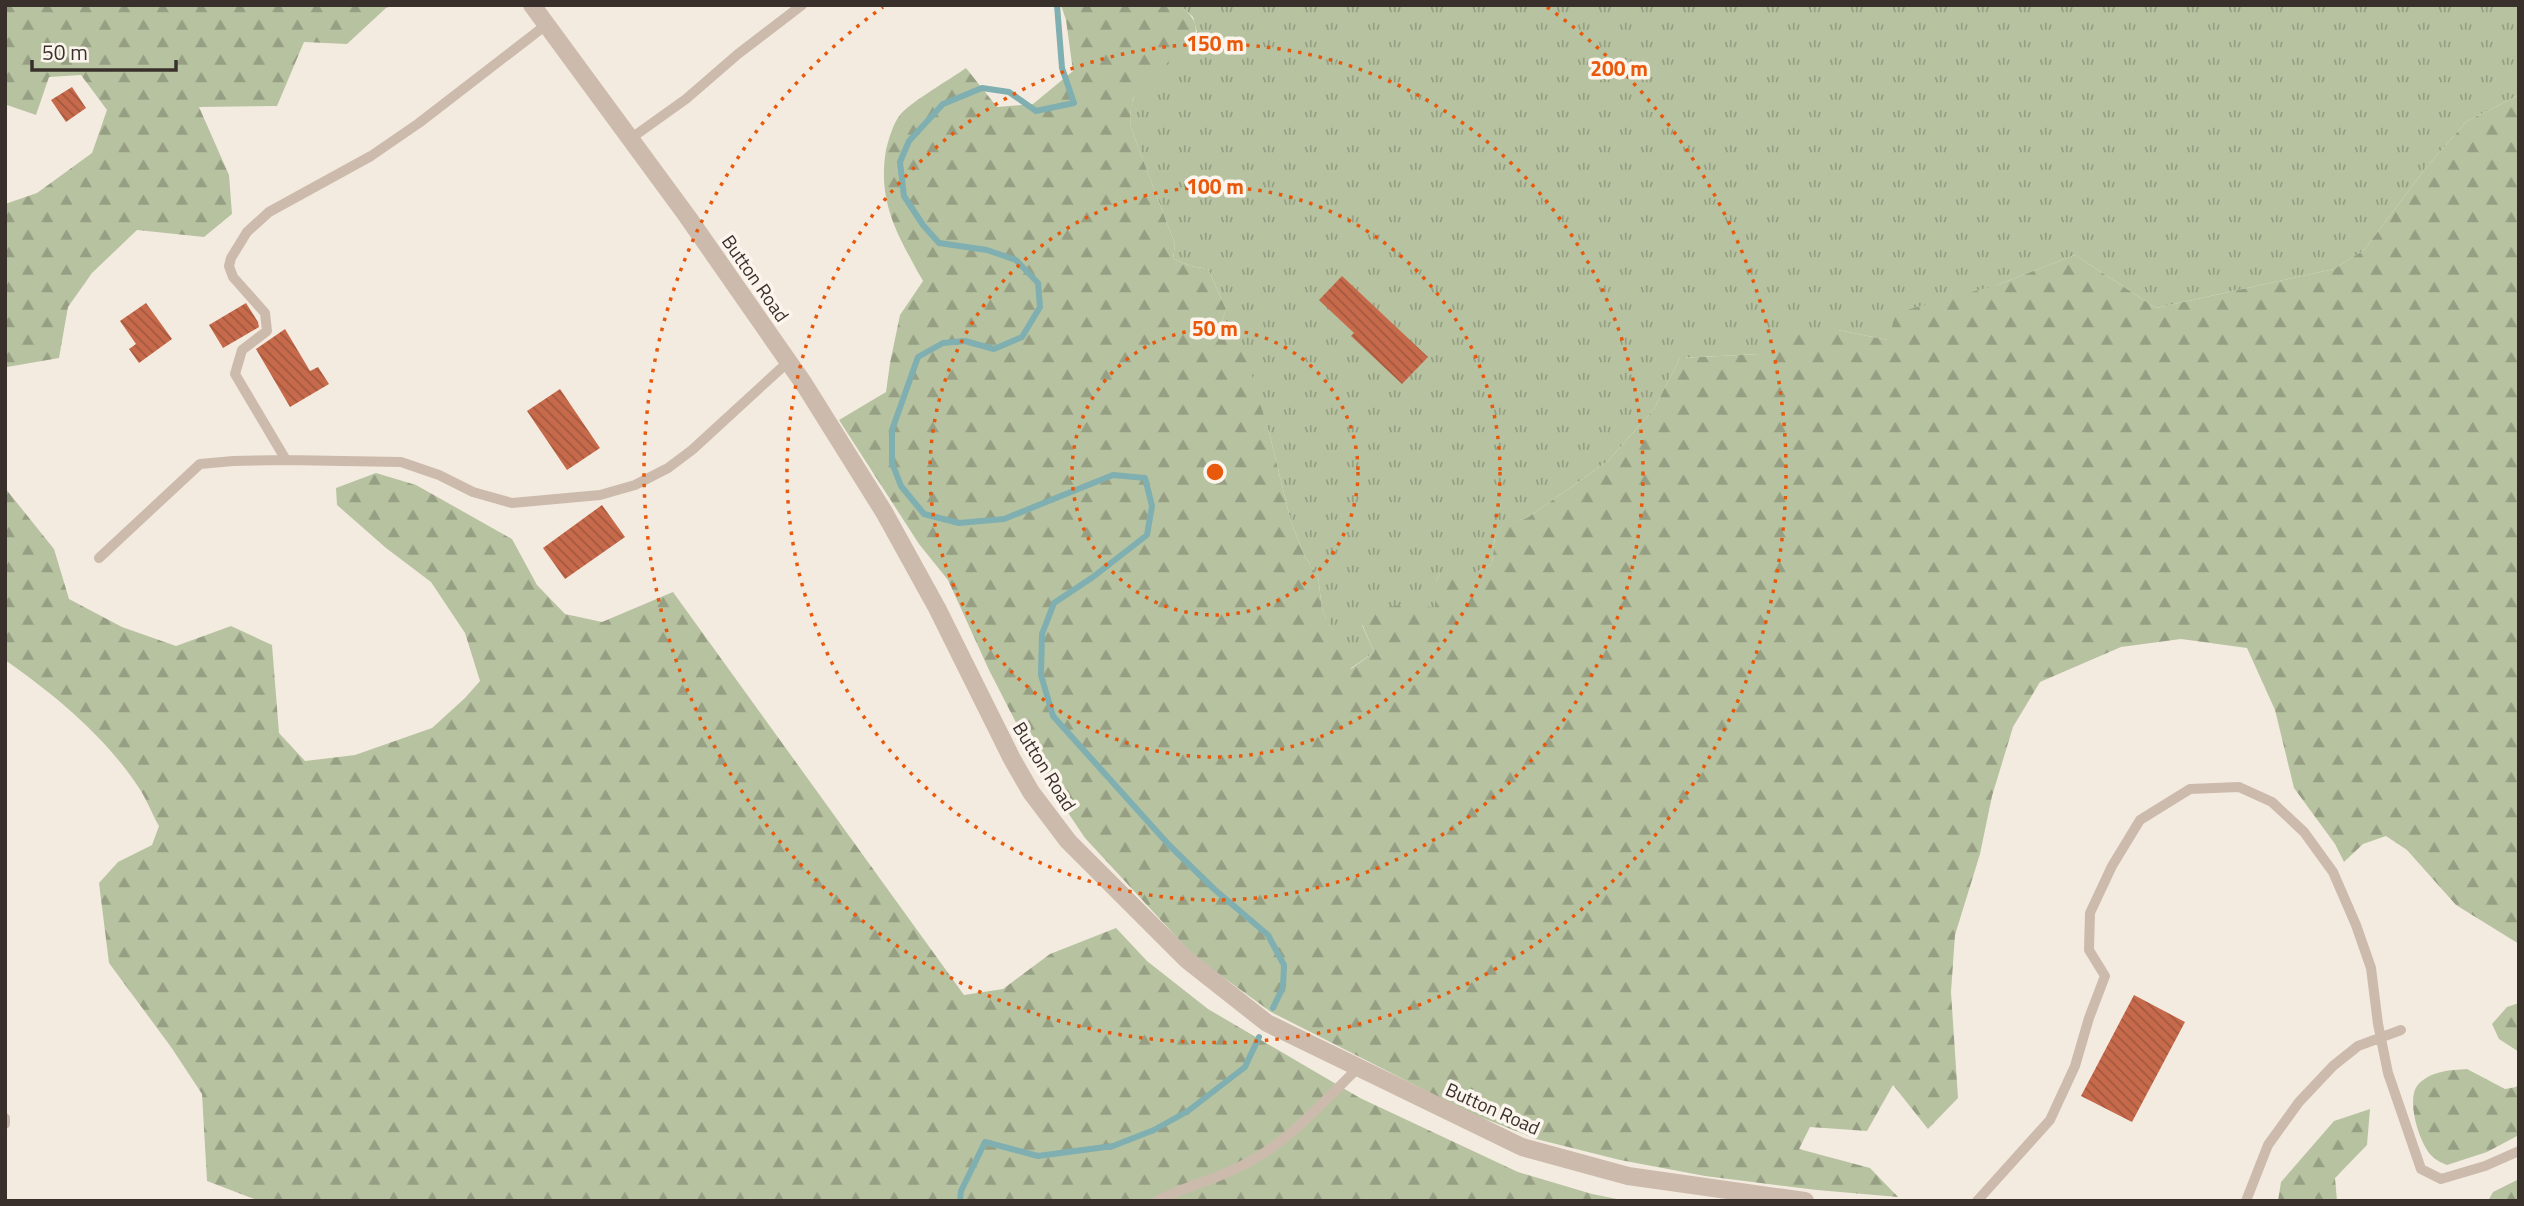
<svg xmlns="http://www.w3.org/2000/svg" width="2524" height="1206" viewBox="0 0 2524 1206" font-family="'Titillium Web',sans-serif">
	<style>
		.grass { fill: url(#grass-tufts) }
		.forest { fill: url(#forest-firs) }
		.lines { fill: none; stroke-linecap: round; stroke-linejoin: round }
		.stream { stroke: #7fafb1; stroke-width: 6 }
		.building { fill: url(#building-back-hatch) }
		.service { stroke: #ccbbac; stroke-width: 10 }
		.minor { stroke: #ccbbac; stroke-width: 18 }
		.ring { fill: none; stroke: #e8590c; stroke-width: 3.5; stroke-dasharray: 3.5 7 }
		.labels { text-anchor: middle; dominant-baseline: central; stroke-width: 7; stroke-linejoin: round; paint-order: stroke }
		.street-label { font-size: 19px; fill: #3a302b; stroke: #fbf5ed }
		.centre { fill: #e8590c; stroke: #fbf5ed; stroke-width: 3.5 }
		.ring-label { font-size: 21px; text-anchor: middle; font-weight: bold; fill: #e8590c; stroke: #fbf5ed; stroke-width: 7; stroke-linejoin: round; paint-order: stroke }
	</style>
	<defs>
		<pattern id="grass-tufts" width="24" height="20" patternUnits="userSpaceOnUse" patternTransform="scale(1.75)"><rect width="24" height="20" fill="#b7c3a0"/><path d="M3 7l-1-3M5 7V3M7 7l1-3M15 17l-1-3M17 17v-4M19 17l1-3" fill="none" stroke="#969f83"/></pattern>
		<pattern id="forest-firs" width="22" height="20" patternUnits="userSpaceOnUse" patternTransform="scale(1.75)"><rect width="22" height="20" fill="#b7c3a0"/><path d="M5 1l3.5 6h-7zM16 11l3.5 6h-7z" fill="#969f83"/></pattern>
		<pattern id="building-back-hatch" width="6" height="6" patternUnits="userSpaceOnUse" patternTransform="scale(1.75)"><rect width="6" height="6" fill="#c76a4b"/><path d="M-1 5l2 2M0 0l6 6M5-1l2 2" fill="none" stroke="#a3583f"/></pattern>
	</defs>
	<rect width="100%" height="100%" fill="#f4ebe0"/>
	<path class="grass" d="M 1180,5 L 2519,5 L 2519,95 L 2467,121 L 2425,169 L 2364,250 L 2334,269 L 2156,308 L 2075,255 L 1997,285 L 1888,340 L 1838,330 L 1759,354 L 1680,358 L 1654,409 L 1608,461 L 1527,518 L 1502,526 L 1495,536 L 1492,564 L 1475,573 L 1440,573 L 1436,582 L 1436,608 L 1362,625 L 1374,652 L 1350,669 L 1322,609 L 1318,576 L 1305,557 L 1291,522 L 1269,432 L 1256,394 L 1219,331 L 1226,309 L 1208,269 L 1191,266 L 1173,259 L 1175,244 L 1131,128 C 1130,119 1129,109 1133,100 C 1141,80 1181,50 1197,32 L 1193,17 Z"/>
	<path class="forest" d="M 5,5 L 394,5 L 386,8 L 347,44 L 304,42 L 277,106 L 199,107 L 229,175 L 232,214 L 204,237 L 137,230 L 92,273 L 68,307 L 59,358 L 7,367 L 5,370 L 5,204 L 37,193 L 92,153 L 107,110 L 81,75 L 49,77 L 36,115 L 7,105 L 5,107 Z
		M 1061,5 L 1180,5 C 1197,20 1199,26 1192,48 L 1182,49 L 1146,83 L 1133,99 L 1130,113 L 1131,128 L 1175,244 L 1173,259 L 1191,266 L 1208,269 L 1226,309 L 1219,331 L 1242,343 L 1269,432 L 1291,522 L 1305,557 L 1318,576 L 1322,609 L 1351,669 L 1374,652 L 1362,624 L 1371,610 L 1412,603 L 1435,608 L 1436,582 L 1440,573 L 1475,573 L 1492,564 L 1495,536 L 1502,525 L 1527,518 L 1608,461 L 1654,409 L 1680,358 L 1759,354 L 1783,328 L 1838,330 L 1888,340 L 1896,313 L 1997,285 L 2075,255 L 2156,308 L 2334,269 L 2364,250 L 2425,169 L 2467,121 L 2519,95 L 2519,944 L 2456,905 L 2407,850 L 2386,836 L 2363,844 L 2344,862 L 2335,844 L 2294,788 L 2275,710 L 2247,648 L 2181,639 L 2121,647 L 2040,682 L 2013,727 L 1992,796 L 1980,854 L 1955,935 L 1951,992 L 1958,1098 L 1928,1129 L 1893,1085 L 1867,1131 L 1810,1127 L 1799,1149 L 1870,1168 L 1898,1197 L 1817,1190 L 1705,1176 L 1620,1160 L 1536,1139 L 1470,1113 L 1271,1012 L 1194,956 L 1085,838 L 1044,777 L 989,670 L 948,580 L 919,544 L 839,420 L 886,392 L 890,363 L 900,315 L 923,281 C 898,236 877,202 886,150 C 889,138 893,124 900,115 C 909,103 952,78 966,68 L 997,107 L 1033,104 L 1073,71 L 1066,20 Z
		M 376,473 L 416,485 L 512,539 L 537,585 L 565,614 L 602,622 L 673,592 L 964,995 L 1003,989 L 1050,954 L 1116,928 L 1147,961 L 1208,1009 L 1360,1098 L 1518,1172 L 1592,1194 L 1627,1201 L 254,1201 L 254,1199 L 207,1181 L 202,1094 L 171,1047 L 109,963 L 99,883 L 118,862 L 152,845 L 159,826 C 152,814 147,800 139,788 C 105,736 55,695 5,660 L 5,488 L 54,549 L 69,599 L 122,627 L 176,646 L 231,626 L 272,645 L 279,733 L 305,761 L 355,755 L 432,728 L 465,698 L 480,681 L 465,633 L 431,582 L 386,548 L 337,505 L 336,488 Z
		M 2519,1003 L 2519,1052 L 2499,1039 L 2492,1024 L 2507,1007 Z
		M 2467,1069 L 2505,1089 L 2516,1087 L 2519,1083 L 2519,1135 L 2487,1152 L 2447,1165 C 2442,1163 2436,1160 2433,1157 C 2420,1146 2406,1101 2417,1086 C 2429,1071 2450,1070 2467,1069 Z
		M 2370,1109 L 2367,1145 L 2335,1178 L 2337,1201 L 2278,1201 L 2281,1182 L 2334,1121 Z
		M 2519,1179 L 2519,1201 L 2488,1201 L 2493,1192 Z"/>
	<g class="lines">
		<path class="stream" d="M 1057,5 L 1062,68 L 1074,103 L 1036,111 L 1009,92 L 982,88 L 943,104 L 909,141 L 900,162 L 904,196 L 923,225 L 939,243 L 987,250 L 1016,260 L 1038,283 L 1040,307 L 1022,337 L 994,349 L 965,341 L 943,343 L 918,357 L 892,430 L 892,463 L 901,486 L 924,514 L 959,523 L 1004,519 L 1113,475 L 1145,478 L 1152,506 L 1147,535 L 1093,577 L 1054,603 L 1042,634 L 1041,675 L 1053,716 L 1169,845 L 1214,889 L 1268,935 L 1284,965 L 1283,987 L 1273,1008
			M 960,1201 L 961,1191 L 985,1142 L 1038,1156 L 1113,1146 L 1154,1130 L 1188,1111 L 1245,1067 L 1259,1037"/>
	</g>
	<path class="building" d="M 72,87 L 86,108 L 66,122 L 51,100 Z
		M 1342,276 L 1428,357 L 1402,384 L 1351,336 L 1354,333 L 1319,300 Z
		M 146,303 L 172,339 L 139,363 L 129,349 L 136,344 L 120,321 Z
		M 246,303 L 258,322 L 259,327 L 223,348 L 209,325 Z
		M 285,329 L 310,371 L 318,367 L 329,384 L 290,407 L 256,349 Z
		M 560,389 L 600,448 L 567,470 L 527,411 Z
		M 602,505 L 625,537 L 565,579 L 543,548 Z
		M 2134,995 L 2185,1022 L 2132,1122 L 2081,1096 Z"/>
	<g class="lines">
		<path class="service" d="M 630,139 L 686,99 L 738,54 L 802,5
			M 286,460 L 401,462 L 439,475 L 473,492 L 512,503 L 600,495 L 635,485 L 668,468 L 692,450 L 788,362
			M 99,558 L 200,464 L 233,461 L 286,460 L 235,374 L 242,350 L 267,331 L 265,313 L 233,277 L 229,266 L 231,258 L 247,232 L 269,212 L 371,156 L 419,123 L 546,25
			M 5,1118 L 5,1124
			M 1157,1201 C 1183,1187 1211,1181 1237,1168 C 1284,1147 1322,1103 1358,1068
			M 1977,1201 L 2050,1120 L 2075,1066 L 2089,1018 L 2105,976 L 2089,950 L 2090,913 L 2112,866 L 2140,820 L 2190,789 L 2239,787 L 2272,802 L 2304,832 L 2333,872 L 2356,925 L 2371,968 L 2378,1024 L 2388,1073 L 2421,1169 L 2441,1179 L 2485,1166 L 2519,1151
			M 2246,1201 L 2268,1145 L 2299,1102 L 2333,1066 L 2358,1046 L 2401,1030"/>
		<path class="minor" d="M 532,5 L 687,216 L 804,384 L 884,512 L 937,608 L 1012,759 L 1031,792 L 1068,841 L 1187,960 L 1267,1023 L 1522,1147 L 1628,1176 L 1805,1201"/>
	</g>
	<g class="ring">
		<circle cx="1215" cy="472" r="143"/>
		<circle cx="1215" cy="472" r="285"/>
		<circle cx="1215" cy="472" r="428"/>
		<path d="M1547 7A571 571 0 1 1 883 7"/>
	</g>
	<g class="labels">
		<g class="street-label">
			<text transform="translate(756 278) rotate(55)">Button Road</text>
			<text transform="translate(1045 766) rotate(58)">Button Road</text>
			<text transform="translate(1493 1108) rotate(24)">Button Road</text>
		</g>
	</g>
	<circle cx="1215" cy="472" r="10" class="centre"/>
	<g class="ring-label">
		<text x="1215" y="51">150 m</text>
		<text x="1619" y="76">200 m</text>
		<text x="1215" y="194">100 m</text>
		<text x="1215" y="336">50 m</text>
	</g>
	<rect width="2524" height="1206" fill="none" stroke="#3a302b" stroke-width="14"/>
	<path d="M32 60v10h144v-10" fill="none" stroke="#3a302b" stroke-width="3.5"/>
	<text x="42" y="60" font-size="21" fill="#3a302b" stroke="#fbf5ed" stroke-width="5" paint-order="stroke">50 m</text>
</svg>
